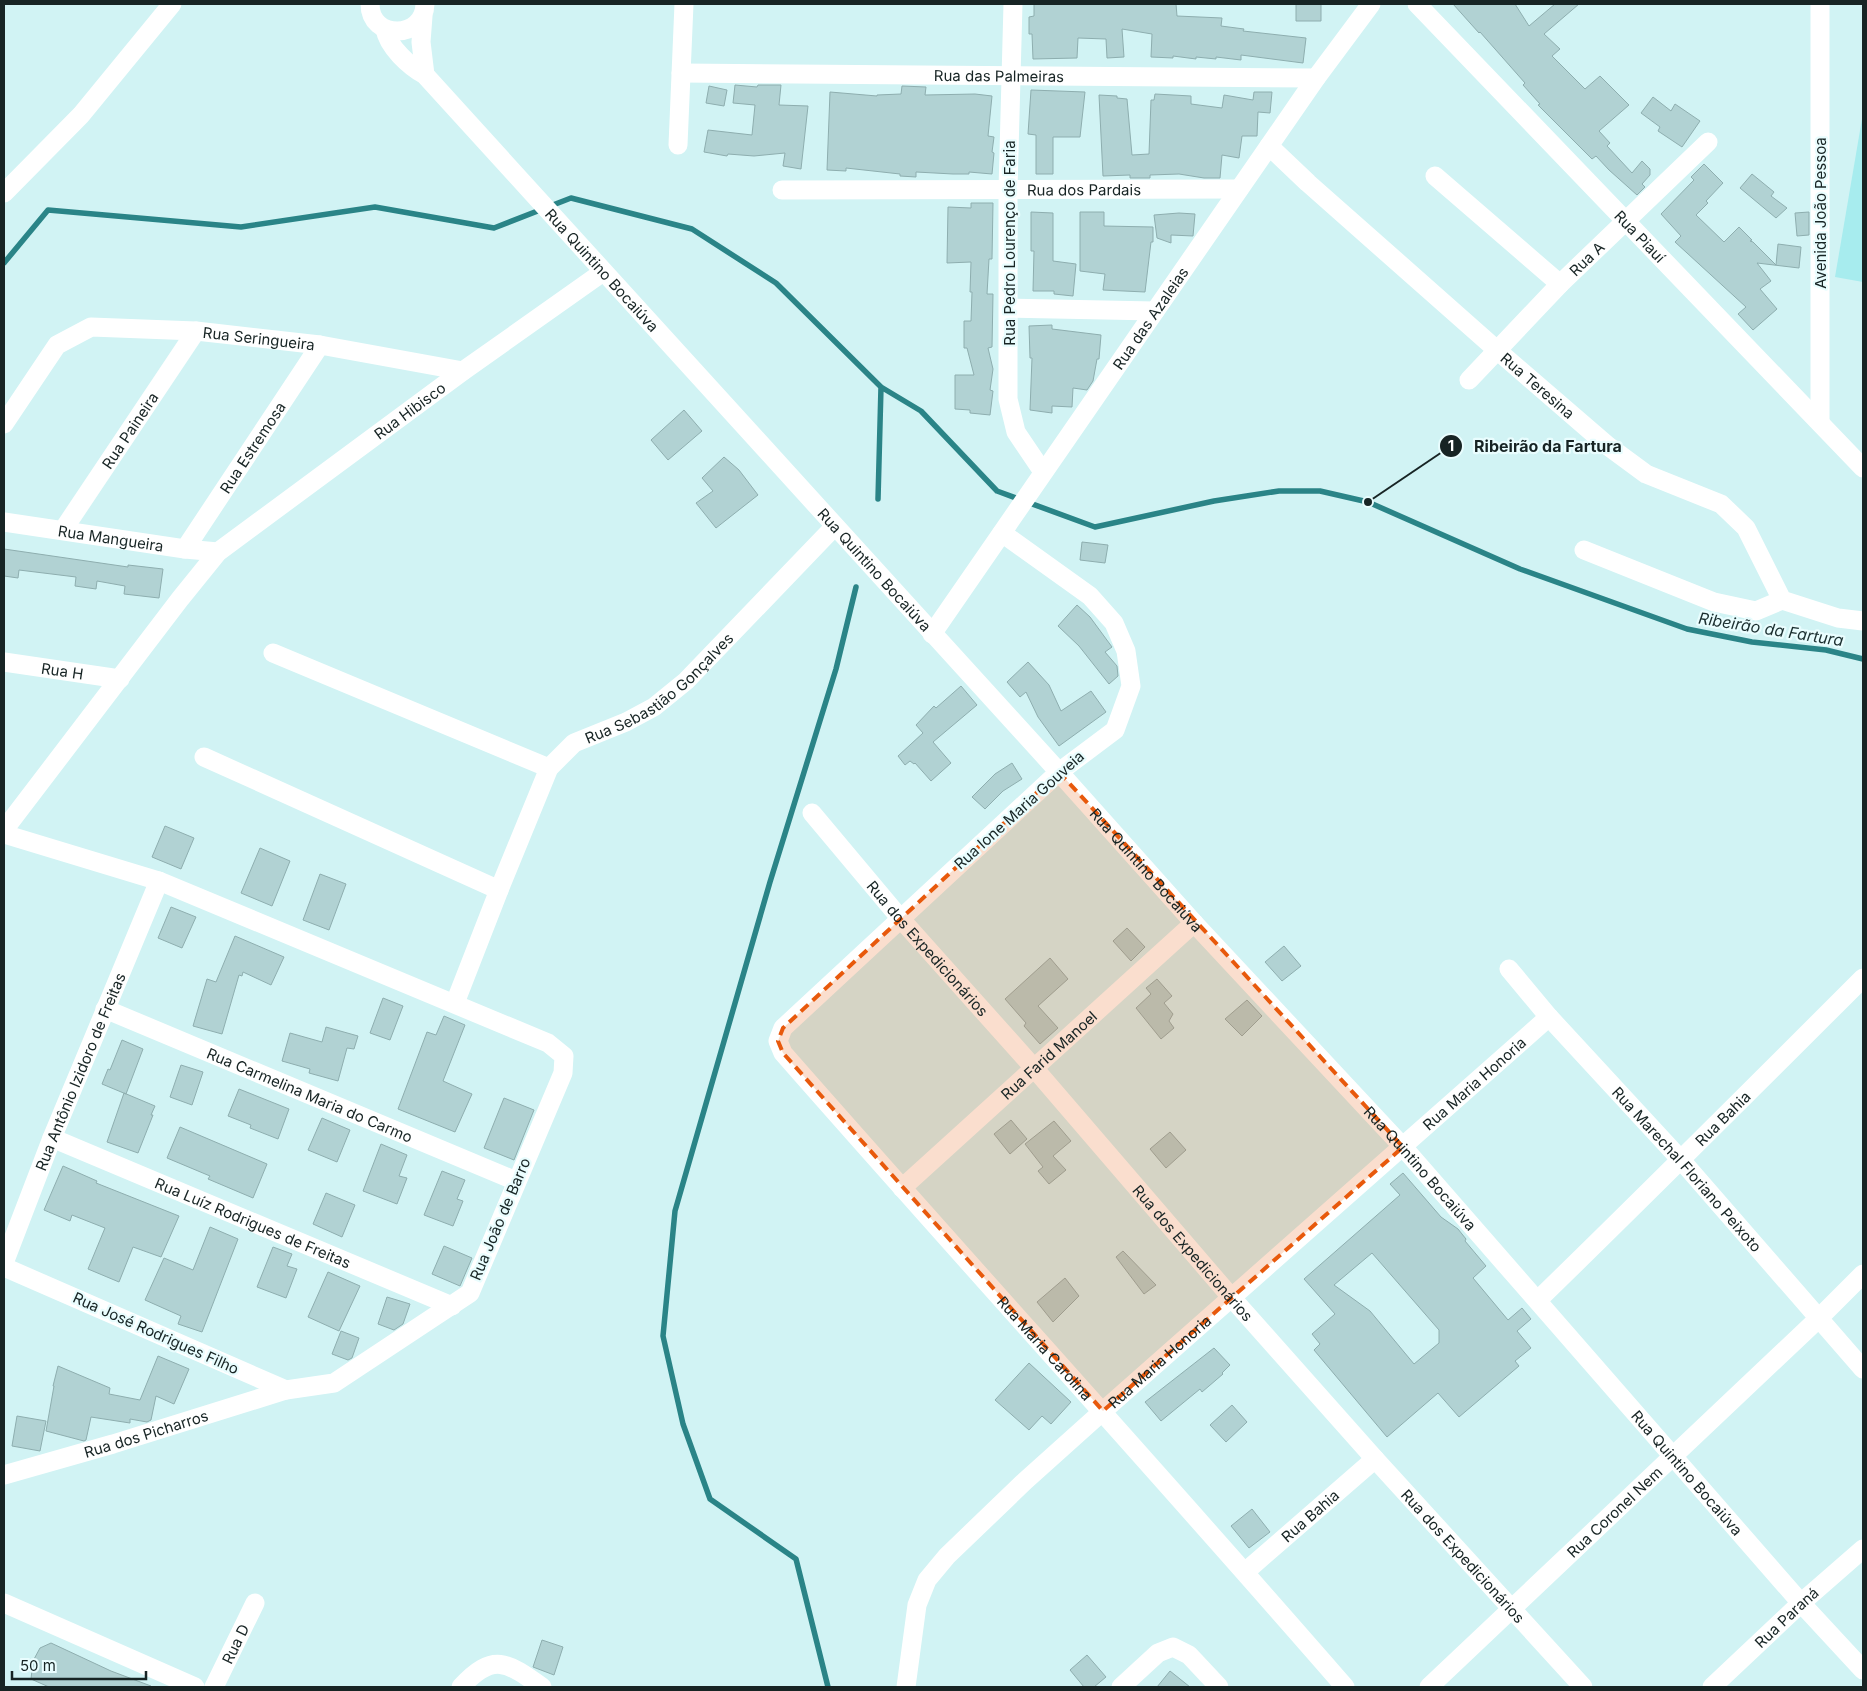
<svg xmlns="http://www.w3.org/2000/svg" width="1867" height="1691" viewBox="0 0 1867 1691" font-family="Inter,sans-serif">
	<style>
		.green { fill: #a7ecee }
		.lines { fill: none; stroke-linecap: round; stroke-linejoin: round }
		.stream { stroke: #2a8487; stroke-width: 5.5 }
		.building { fill: #b1d2d3; stroke: #8eaeaf; fill-rule: evenodd }
		.minor { stroke: #fff; stroke-width: 19 }
		.marked { fill: #e8590c; fill-opacity: 0.2; stroke: #e8590c; stroke-width: 4; stroke-dasharray: 10 6; stroke-linejoin: round }
		.labels { text-anchor: middle; dominant-baseline: central; stroke-width: 4.5; stroke-linejoin: round; paint-order: stroke }
		.street-label { font-size: 15px; fill: #172424; stroke: #e9fdfe }
		.water-label { font-size: 16px; font-style: italic; fill: #1b2f30; stroke: #e9fdfe }
		.leader { fill: none; stroke: #172424; stroke-width: 2 }
		.callout-dot { fill: #172424; stroke: #e9fdfe; stroke-width: 2 }
		.mark-label { font-size: 15px; text-anchor: middle; font-weight: bold; fill: #fff }
		.callout-label { font-size: 16px; text-anchor: middle; font-weight: bold; fill: #172424; stroke: #e9fdfe; stroke-width: 4.5; stroke-linejoin: round; paint-order: stroke }
	</style>
	<rect width="100%" height="100%" fill="#d1f3f4"/>
	<path class="green" d="M 1863,113 L 1863,282 L 1835,277 Z"/>
	<g class="lines">
		<path class="stream" d="M 4,263 L 48,210 L 241,227 L 375,207 L 494,228 L 571,198 L 692,229 L 776,283 L 881,387 L 921,411 L 997,491 L 1095,527 L 1214,501 L 1279,491 L 1320,491 L 1368,502 L 1520,569 L 1687,629 L 1752,642 L 1826,650 L 1863,659
			M 878,499 L 881,387
			M 828,1687 L 796,1559 L 710,1499 L 683,1424 L 663,1336 L 675,1211 L 770,882 L 836,669 L 856,587"/>
	</g>
	<path class="building" d="M 1034,4 L 1176,4 L 1177,16 L 1222,18 L 1221,26 L 1244,29 L 1243,31 L 1306,38 L 1303,63 L 1241,55 L 1241,60 L 1216,57 L 1216,59 L 1196,57 L 1196,59 L 1173,56 L 1173,58 L 1151,57 L 1152,34 L 1122,29 L 1124,57 L 1107,58 L 1106,39 L 1078,38 L 1077,58 L 1033,59 L 1032,34 L 1029,34 L 1029,17 L 1034,16 Z
		M 1296,4 L 1321,4 L 1321,21 L 1296,21 Z
		M 1453,4 L 1515,4 L 1529,26 L 1555,4 L 1579,4 L 1544,34 L 1560,49 L 1552,56 L 1585,89 L 1600,76 L 1629,105 L 1599,131 L 1610,143 L 1607,146 L 1632,173 L 1642,161 L 1650,169 L 1650,175 L 1642,184 L 1645,187 L 1637,195 L 1609,170 L 1596,156 L 1592,159 L 1538,105 L 1540,104 L 1523,85 L 1525,83 L 1480,32 L 1479,33 Z
		M 735,85 L 757,87 L 758,85 L 781,85 L 779,105 L 808,106 L 801,169 L 783,166 L 785,153 L 754,156 L 728,154 L 727,156 L 704,152 L 708,130 L 752,135 L 755,105 L 733,103 Z
		M 709,86 L 727,90 L 724,106 L 706,103 Z
		M 902,86 L 926,87 L 925,95 L 975,94 L 992,96 L 988,136 L 994,137 L 992,152 L 994,153 L 992,174 L 969,172 L 969,174 L 953,174 L 916,172 L 916,177 L 900,176 L 900,174 L 846,168 L 846,171 L 827,170 L 830,92 L 877,96 L 877,95 L 901,94 Z
		M 1031,90 L 1085,92 L 1080,137 L 1053,137 L 1053,174 L 1036,174 L 1036,135 L 1028,134 Z
		M 1254,92 L 1272,92 L 1270,113 L 1258,112 L 1257,136 L 1242,136 L 1239,158 L 1222,155 L 1220,178 L 1204,178 L 1179,174 L 1150,175 L 1150,178 L 1130,178 L 1130,175 L 1103,176 L 1099,95 L 1117,96 L 1117,98 L 1127,99 L 1132,155 L 1149,154 L 1151,100 L 1154,100 L 1155,94 L 1191,96 L 1191,104 L 1222,108 L 1224,95 L 1253,100 Z
		M 1653,97 L 1671,111 L 1675,104 L 1700,121 L 1682,147 L 1658,131 L 1660,127 L 1641,113 Z
		M 1704,164 L 1723,183 L 1706,201 L 1708,203 L 1696,215 L 1724,242 L 1739,227 L 1752,240 L 1750,241 L 1753,242 L 1776,265 L 1778,244 L 1801,247 L 1799,268 L 1757,263 L 1771,281 L 1760,289 L 1777,309 L 1753,330 L 1738,314 L 1746,307 L 1675,242 L 1681,236 L 1661,214 L 1694,180 L 1691,177 Z
		M 1752,174 L 1774,192 L 1771,196 L 1787,208 L 1776,218 L 1740,188 Z
		M 971,203 L 993,203 L 992,259 L 989,259 L 987,294 L 993,294 L 992,347 L 988,348 L 993,369 L 990,390 L 993,391 L 990,415 L 970,413 L 970,410 L 955,409 L 955,375 L 974,375 L 967,348 L 964,348 L 964,321 L 971,321 L 972,292 L 970,292 L 971,262 L 947,263 L 948,207 L 971,208 Z
		M 1031,212 L 1053,213 L 1053,261 L 1076,264 L 1073,296 L 1054,294 L 1054,291 L 1033,291 L 1034,251 L 1031,251 Z
		M 1080,212 L 1104,212 L 1104,226 L 1153,227 L 1153,242 L 1151,242 L 1145,292 L 1103,290 L 1105,274 L 1080,271 Z
		M 1809,212 L 1809,235 L 1797,236 L 1795,213 Z
		M 1179,213 L 1195,214 L 1193,236 L 1171,235 L 1171,243 L 1157,238 L 1154,215 Z
		M 1052,325 L 1052,329 L 1101,335 L 1099,359 L 1097,359 L 1093,381 L 1087,390 L 1073,388 L 1072,407 L 1052,406 L 1052,413 L 1030,410 L 1032,358 L 1030,358 L 1029,326 Z
		M 684,410 L 702,431 L 668,460 L 651,440 Z
		M 724,457 L 739,470 L 758,495 L 716,528 L 696,503 L 713,491 L 702,478 Z
		M 1082,542 L 1108,545 L 1105,563 L 1080,560 Z
		M 4,549 L 128,567 L 128,565 L 163,569 L 159,598 L 124,594 L 125,586 L 97,581 L 96,589 L 75,586 L 76,577 L 19,570 L 18,578 L 4,576 Z
		M 1077,605 L 1090,617 L 1112,647 L 1105,652 L 1117,666 L 1118,676 L 1109,684 L 1079,646 L 1058,626 Z
		M 1028,662 L 1049,685 L 1061,711 L 1091,691 L 1106,712 L 1059,746 L 1038,717 L 1026,692 L 1020,697 L 1007,682 Z
		M 961,686 L 977,705 L 933,742 L 951,763 L 931,781 L 915,763 L 914,764 L 910,761 L 905,765 L 898,756 L 923,733 L 916,725 L 934,706 L 936,708 Z
		M 1012,763 L 1022,779 L 1003,791 L 985,809 L 972,797 L 995,774 Z
		M 165,826 L 194,838 L 181,869 L 152,857 Z
		M 260,848 L 290,861 L 272,906 L 241,893 Z
		M 320,874 L 346,884 L 329,930 L 303,920 Z
		M 171,907 L 196,917 L 182,948 L 158,938 Z
		M 1127,928 L 1145,947 L 1131,961 L 1113,941 Z
		M 235,936 L 284,957 L 271,985 L 243,972 L 242,976 L 239,975 L 222,1034 L 193,1026 L 207,979 L 216,982 Z
		M 1284,946 L 1301,966 L 1282,981 L 1265,962 Z
		M 1050,958 L 1068,979 L 1038,1006 L 1058,1028 L 1040,1044 L 1024,1026 L 1026,1023 L 1005,999 Z
		M 1157,979 L 1172,996 L 1164,1003 L 1173,1014 L 1169,1021 L 1174,1028 L 1161,1039 L 1136,1008 L 1151,994 L 1146,988 Z
		M 383,998 L 403,1006 L 390,1040 L 370,1033 Z
		M 1247,1000 L 1262,1016 L 1242,1036 L 1225,1019 Z
		M 444,1016 L 465,1025 L 443,1081 L 472,1094 L 455,1132 L 398,1109 L 427,1032 L 436,1035 Z
		M 326,1027 L 358,1036 L 354,1049 L 347,1048 L 338,1081 L 309,1073 L 310,1069 L 282,1061 L 290,1033 L 322,1042 Z
		M 122,1040 L 143,1049 L 126,1094 L 102,1084 L 108,1069 L 110,1070 Z
		M 181,1065 L 203,1072 L 192,1105 L 170,1097 Z
		M 239,1089 L 289,1109 L 278,1139 L 250,1128 L 251,1125 L 228,1116 Z
		M 124,1093 L 155,1106 L 151,1115 L 153,1115 L 138,1153 L 107,1142 Z
		M 504,1098 L 534,1110 L 514,1160 L 484,1148 Z
		M 322,1118 L 350,1130 L 337,1162 L 308,1150 Z
		M 1011,1120 L 1027,1139 L 1010,1154 L 994,1134 Z
		M 1054,1121 L 1071,1141 L 1053,1156 L 1066,1170 L 1049,1184 L 1038,1171 L 1043,1167 L 1025,1144 Z
		M 180,1127 L 267,1164 L 253,1198 L 208,1179 L 210,1176 L 167,1158 Z
		M 1170,1132 L 1186,1150 L 1166,1168 L 1150,1149 Z
		M 381,1144 L 407,1155 L 399,1176 L 407,1178 L 397,1204 L 363,1191 Z
		M 63,1166 L 97,1181 L 96,1183 L 179,1216 L 161,1257 L 133,1247 L 119,1282 L 88,1269 L 105,1228 L 72,1215 L 70,1221 L 44,1210 Z
		M 442,1171 L 465,1180 L 457,1199 L 463,1201 L 453,1226 L 424,1215 Z
		M 1403,1173 L 1441,1217 L 1458,1229 L 1466,1239 L 1465,1241 L 1486,1266 L 1473,1278 L 1508,1320 L 1522,1308 L 1531,1319 L 1517,1331 L 1531,1348 L 1515,1361 L 1519,1366 L 1459,1417 L 1438,1393 L 1387,1437 L 1314,1350 L 1320,1344 L 1312,1334 L 1335,1314 L 1304,1279 L 1400,1195 L 1390,1184 ZM 1372,1253 L 1439,1330 L 1439,1343 L 1414,1364 L 1370,1311 L 1334,1285 Z
		M 326,1193 L 355,1205 L 342,1237 L 313,1224 Z
		M 210,1227 L 238,1239 L 202,1332 L 178,1324 L 181,1316 L 145,1300 L 164,1258 L 193,1270 Z
		M 444,1246 L 472,1258 L 460,1286 L 432,1274 Z
		M 273,1247 L 292,1254 L 287,1266 L 297,1269 L 286,1298 L 257,1287 Z
		M 1123,1251 L 1156,1285 L 1144,1294 L 1116,1257 Z
		M 328,1272 L 360,1286 L 339,1331 L 308,1317 Z
		M 1065,1278 L 1079,1296 L 1053,1322 L 1037,1302 Z
		M 387,1297 L 410,1304 L 403,1324 L 394,1330 L 378,1324 Z
		M 341,1331 L 359,1338 L 352,1358 L 348,1360 L 332,1354 Z
		M 1214,1348 L 1230,1365 L 1222,1373 L 1223,1374 L 1202,1392 L 1200,1389 L 1161,1421 L 1145,1402 Z
		M 158,1356 L 189,1369 L 174,1404 L 156,1396 L 151,1420 L 147,1422 L 130,1419 L 130,1423 L 91,1417 L 86,1440 L 84,1441 L 46,1431 L 54,1386 L 53,1386 L 58,1366 L 110,1388 L 109,1394 L 140,1400 Z
		M 1029,1363 L 1071,1402 L 1051,1424 L 1042,1416 L 1029,1430 L 995,1400 Z
		M 1232,1405 L 1247,1422 L 1226,1442 L 1210,1425 Z
		M 17,1416 L 46,1421 L 40,1451 L 12,1446 Z
		M 1252,1509 L 1270,1532 L 1249,1548 L 1231,1526 Z
		M 542,1640 L 563,1647 L 554,1675 L 533,1667 Z
		M 51,1643 L 111,1671 L 151,1686 L 151,1687 L 49,1687 L 31,1679 L 33,1661 L 40,1648 Z
		M 1087,1655 L 1106,1677 L 1094,1687 L 1084,1687 L 1070,1670 Z
		M 1170,1671 L 1190,1687 L 1157,1687 Z"/>
	<g class="lines">
		<g class="minor">
			<path d="M 370,4 C 370,40 424,40 425,4"/>
			<path d="M 1013,4 L 1008,189 L 1008,399 L 1016,432 L 1043,472"/>
			<path id="s1" d="M 1417,4 L 1863,468"/>
			<path d="M 423,16 L 421,42 L 425,75"/>
			<path id="s2" d="M 385,29 C 388,47 409,66 425,75 L 1059,772 L 1194,923 L 1403,1147 L 1801,1603 L 1863,1670"/>
			<path id="s3" d="M 681,73 L 1316,78"/>
			<path d="M 678,145 L 684,4"/>
			<path id="s4" d="M 1269,146 L 1308,183 L 1498,351 L 1608,446 L 1646,474 L 1721,504 L 1746,528 L 1782,600 L 1838,618 L 1863,621"/>
			<path d="M 1435,176 L 1560,284"/>
			<path id="s5" d="M 782,190 L 1239,189"/>
			<path d="M 4,193 L 81,115 L 172,4"/>
			<path d="M 1009,308 L 1155,311"/>
			<path id="s6" d="M 1469,380 L 1560,284 L 1708,142"/>
			<path d="M 1820,422 L 1820,4"/>
			<path id="s7" d="M 4,424 L 57,345 L 91,327 L 196,331 L 320,345 L 463,371"/>
			<path id="s8" d="M 4,522 L 185,549 L 218,552"/>
			<path id="s9" d="M 63,530 L 196,331"/>
			<path id="s10" d="M 1002,533 L 1090,596 L 1114,623 L 1126,651 L 1131,686 L 1115,730 L 1059,772 L 783,1028 L 778,1041 L 783,1053 C 969,1265 1160,1474 1345,1687"/>
			<path id="s11" d="M 185,549 L 320,345"/>
			<path d="M 1584,550 L 1714,602 L 1756,611 L 1782,600"/>
			<path id="s12" d="M 932,634 L 1316,78 L 1371,4"/>
			<path d="M 273,653 L 549,768"/>
			<path id="s13" d="M 4,662 L 120,679"/>
			<path d="M 204,757 L 499,890"/>
			<path id="s14" d="M 812,813 L 900,918 L 1034,1068 L 1231,1297 L 1375,1459 L 1583,1687"/>
			<path id="s15" d="M 4,830 L 180,599 L 218,552 L 463,371 L 603,272"/>
			<path d="M 4,834 L 159,881 L 548,1043 L 564,1056 L 563,1073 L 470,1293 L 334,1383 L 286,1390 L 4,1267"/>
			<path id="s16" d="M 1509,969 L 1549,1017 L 1681,1160 L 1863,1369"/>
			<path id="s17" d="M 455,1003 L 499,890 L 549,768 L 574,743 L 626,722 L 654,707 L 686,681 L 835,526"/>
			<path id="s18" d="M 105,1009 L 516,1181"/>
			<path id="s19" d="M 52,1138 L 452,1306"/>
			<path id="s20" d="M 902,1188 L 1194,923"/>
			<path id="s21" d="M 4,1263 L 52,1138 L 159,881"/>
			<path id="s22" d="M 1538,1300 C 1647,1194 1755,1086 1863,978"/>
			<path id="s23" d="M 4,1475 L 113,1444 L 286,1390"/>
			<path id="s24" d="M 1245,1572 L 1375,1459"/>
			<path d="M 4,1603 L 195,1687"/>
			<path id="s25" d="M 214,1687 L 255,1603"/>
			<path d="M 461,1687 C 493,1652 507,1662 542,1687"/>
			<path id="s26" d="M 906,1687 L 917,1605 L 927,1580 L 947,1556 L 1025,1481 L 1103,1411 L 1549,1017"/>
			<path d="M 1121,1687 L 1158,1653 L 1173,1647 L 1189,1655 L 1219,1687"/>
			<path id="s27" d="M 1429,1687 L 1818,1319 L 1863,1274"/>
			<path id="s28" d="M 1712,1687 L 1801,1603 L 1863,1549"/>
		</g>
	</g>
	<path class="marked" d="M 1059,772 L 1403,1147 L 1103,1411 L 783,1053 L 778,1041 L 783,1028 Z"/>
	<g class="labels">
		<g class="street-label">
			<text stroke="none"><textPath href="#s3" startOffset="318">Rua das Palmeiras</textPath></text>
			<text stroke="none"><textPath href="#s5" startOffset="302">Rua dos Pardais</textPath></text>
			<text transform="translate(1820 213) rotate(-90)">Avenida João Pessoa</text>
			<text stroke="none"><textPath href="#s1" startOffset="322">Rua Piauí</textPath></text>
			<text transform="translate(1009 243) rotate(-90)">Rua Pedro Lourenço de Faria</text>
			<text stroke="none"><textPath href="#s6" startOffset="169">Rua A</textPath></text>
			<text stroke="none"><textPath href="#s2" startOffset="326">Rua Quintino Bocaiúva</textPath></text>
			<text stroke="none"><textPath href="#s12" startOffset="384">Rua das Azaleias</textPath></text>
			<text stroke="none"><textPath href="#s7" startOffset="302">Rua Seringueira</textPath></text>
			<text stroke="none"><textPath href="#s4" startOffset="360">Rua Teresina</textPath></text>
			<text stroke="none"><textPath href="#s15" startOffset="589">Rua Hibisco</textPath></text>
			<text stroke="none"><textPath href="#s9" startOffset="120">Rua Paineira</textPath></text>
			<text stroke="none"><textPath href="#s11" startOffset="122">Rua Estremosa</textPath></text>
			<text stroke="none"><textPath href="#s8" startOffset="108">Rua Mangueira</textPath></text>
			<text stroke="none"><textPath href="#s2" startOffset="731">Rua Quintino Bocaiúva</textPath></text>
			<text stroke="none"><textPath href="#s13" startOffset="59">Rua H</textPath></text>
			<text stroke="none"><textPath href="#s17" startOffset="391">Rua Sebastião Gonçalves</textPath></text>
			<text transform="translate(1019 810) rotate(-42)">Rua Ione Maria Gouveia</text>
			<text stroke="none"><textPath href="#s2" startOffset="1136">Rua Quintino Bocaiúva</textPath></text>
			<text stroke="none"><textPath href="#s14" startOffset="178">Rua dos Expedicionários</textPath></text>
			<text stroke="none"><textPath href="#s20" startOffset="198">Rua Farid Manoel</textPath></text>
			<text stroke="none"><textPath href="#s21" startOffset="206">Rua Antônio Izidoro de Freitas</textPath></text>
			<text stroke="none"><textPath href="#s26" startOffset="849">Rua Maria Honoria</textPath></text>
			<text stroke="none"><textPath href="#s18" startOffset="222">Rua Carmelina Maria do Carmo</textPath></text>
			<text stroke="none"><textPath href="#s22" startOffset="259">Rua Bahia</textPath></text>
			<text stroke="none"><textPath href="#s2" startOffset="1541">Rua Quintino Bocaiúva</textPath></text>
			<text stroke="none"><textPath href="#s16" startOffset="268">Rua Marechal Floriano Peixoto</textPath></text>
			<text transform="translate(500 1219) rotate(-67)">Rua João de Barro</text>
			<text stroke="none"><textPath href="#s19" startOffset="218">Rua Luíz Rodrigues de Freitas</textPath></text>
			<text stroke="none"><textPath href="#s14" startOffset="582">Rua dos Expedicionários</textPath></text>
			<text transform="translate(156 1333) rotate(24)">Rua José Rodrigues Filho</text>
			<text stroke="none"><textPath href="#s10" startOffset="1125">Rua Maria Carolina</textPath></text>
			<text stroke="none"><textPath href="#s26" startOffset="429">Rua Maria Honoria</textPath></text>
			<text stroke="none"><textPath href="#s23" startOffset="148">Rua dos Picharros</textPath></text>
			<text stroke="none"><textPath href="#s2" startOffset="1946">Rua Quintino Bocaiúva</textPath></text>
			<text stroke="none"><textPath href="#s27" startOffset="255">Rua Coronel Nem</textPath></text>
			<text stroke="none"><textPath href="#s24" startOffset="86">Rua Bahia</textPath></text>
			<text stroke="none"><textPath href="#s14" startOffset="988">Rua dos Expedicionários</textPath></text>
			<text stroke="none"><textPath href="#s28" startOffset="102">Rua Paraná</textPath></text>
			<text stroke="none"><textPath href="#s25" startOffset="48">Rua D</textPath></text>
		</g>
		<g class="water-label">
			<text transform="translate(1771 629) rotate(9)">Ribeirão da Fartura</text>
		</g>
	</g>
	<path class="leader" d="M1368 502L1451 446"/>
	<g class="callout-dot">
		<circle cx="1368" cy="502" r="5"/>
		<circle cx="1451" cy="446" r="12"/>
	</g>
	<g class="mark-label">
		<text x="1451" y="451">1</text>
	</g>
	<g class="callout-label">
		<text x="1548" y="452">Ribeirão da Fartura</text>
	</g>
	<rect width="1867" height="1691" fill="none" stroke="#172424" stroke-width="10"/>
	<path d="M12 1671v8h134v-8" fill="none" stroke="#172424" stroke-width="2.5"/>
	<text x="20" y="1671" font-size="15" fill="#172424" stroke="#e9fdfe" stroke-width="4" paint-order="stroke">50 m</text>
</svg>
